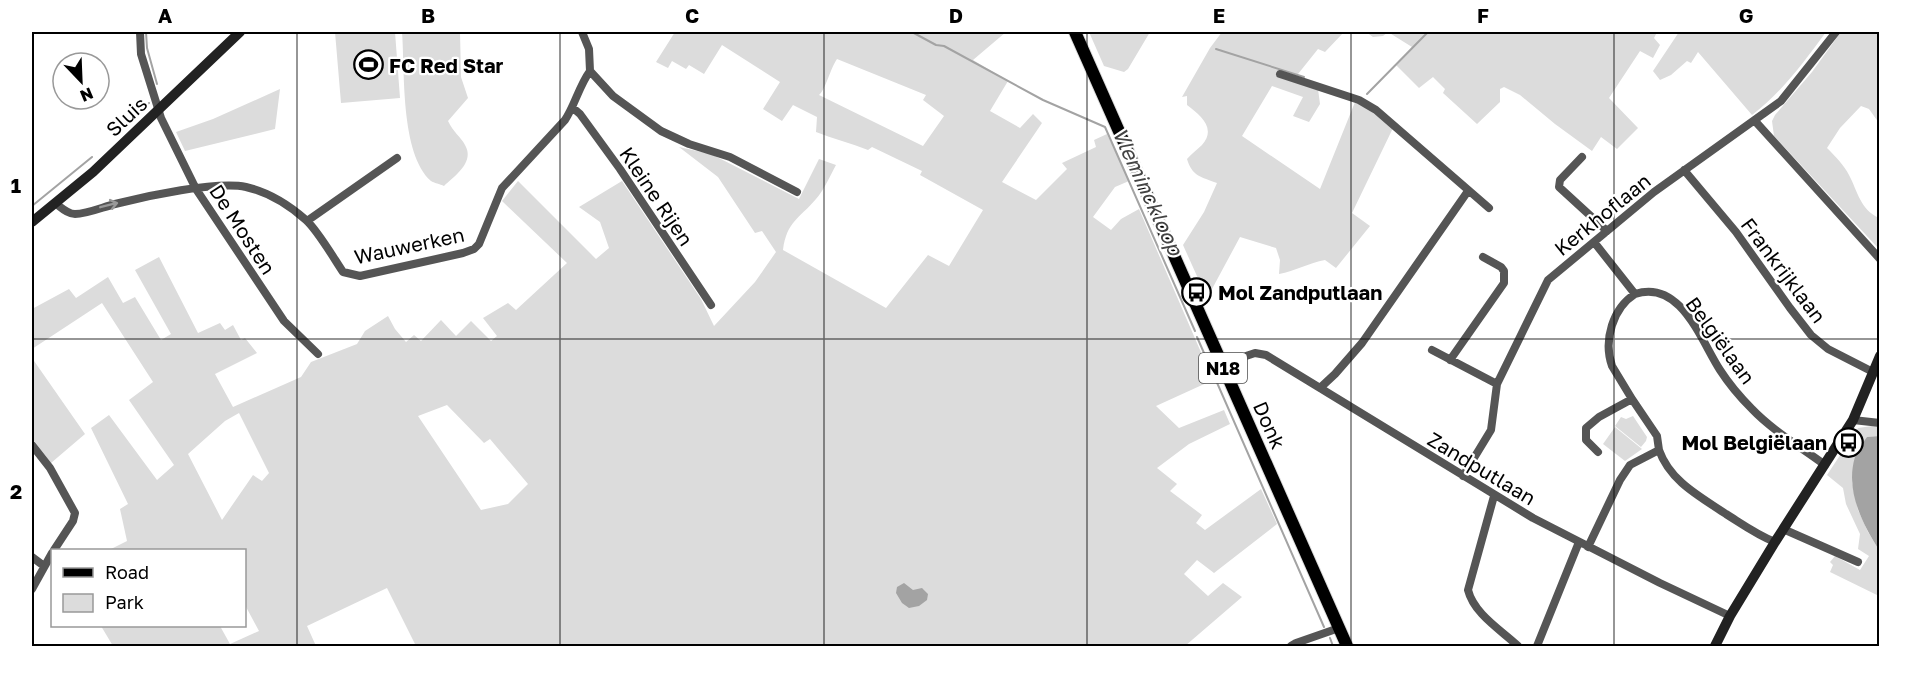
<svg xmlns="http://www.w3.org/2000/svg" width="1911" height="678" viewBox="0 0 1911 678" font-family="'Golos Text',sans-serif">
	<style>
		.green { fill: #dcdcdc; fill-rule: evenodd }
		.water { fill: #a3a3a3 }
		.lines { fill: none; stroke-linecap: round; stroke-linejoin: round }
		.stream { stroke: #a3a3a3; stroke-width: 2 }
		.primary-casing { stroke: #dbdbdb; stroke-width: 14 }
		.street { stroke: #555; stroke-width: 8 }
		.secondary { stroke: #222; stroke-width: 10 }
		.primary { stroke: #000; stroke-width: 12 }
		.oneway { stroke: #999 }
		.grid { fill: none; stroke: #000; stroke-width: 1.5; stroke-opacity: 0.55 }
		.labels { text-anchor: middle; dominant-baseline: central; stroke-width: 4.5; stroke-linejoin: round; paint-order: stroke }
		.shield { fill: #fff; stroke: #4c4c4c; stroke-width: 1.5 }
		.shield-label { font-size: 18px; font-weight: bold; fill: #000 }
		.poi-label { font-size: 20px; font-weight: bold; fill: #000; stroke: #fff; text-anchor: start }
		.street-label { font-size: 20px; fill: #000; stroke: #fff }
		.water-label { font-size: 21px; font-style: italic; fill: #444; stroke: #fff }
		.neatline { fill: none; stroke: #000; stroke-width: 2 }
		.grid-label { font-size: 20px; text-anchor: middle; font-weight: bold; fill: #000 }
	</style>
	<rect width="100%" height="100%" fill="#fff"/>
	<path class="green" d="M 335,32 L 395,32 L 400,98 L 341,103 Z
		M 402,32 L 460,32 L 461,77 L 468,98 L 448,121 C 453,132 461,137 465,145 C 475,162 455,176 444,186 C 440,184 434,183 431,181 C 400,153 405,71 402,32 Z
		M 675,32 L 1006,32 L 973,60 L 1008,81 L 990,111 L 1020,128 L 1033,114 L 1042,123 L 1002,182 L 1036,200 L 1067,169 L 1062,163 L 1096,147 L 1094,140 L 1107,134 L 1129,181 L 1115,187 L 1093,217 L 1111,230 L 1121,219 L 1139,209 L 1213,380 L 1156,406 L 1179,428 L 1224,410 L 1230,424 L 1189,444 L 1157,468 L 1177,484 L 1170,491 L 1202,515 L 1196,523 L 1205,530 L 1261,489 L 1277,524 L 1214,573 L 1197,560 L 1184,574 L 1208,596 L 1223,583 L 1242,597 L 1185,646 L 416,646 L 387,588 L 307,626 L 316,646 L 113,646 L 101,626 L 220,626 L 230,644 L 259,631 L 245,605 L 244,550 L 109,550 L 127,541 L 120,509 L 128,504 L 91,428 L 109,415 L 157,480 L 174,465 L 129,400 L 153,382 L 102,303 L 32,349 L 32,309 L 69,289 L 76,298 L 108,277 L 123,303 L 135,297 L 161,340 L 171,334 L 135,270 L 159,257 L 198,333 L 220,323 L 225,330 L 233,325 L 241,340 L 245,338 L 257,353 L 215,374 L 233,407 L 301,377 L 311,362 L 357,344 L 365,331 L 388,316 L 395,329 L 406,342 L 414,335 L 421,341 L 441,320 L 456,336 L 471,321 L 491,341 L 497,336 L 483,318 L 508,303 L 516,310 L 567,263 L 502,201 L 518,181 L 596,259 L 609,248 L 600,222 L 579,207 L 622,181 L 701,299 L 714,326 L 755,282 L 776,252 L 762,231 L 755,233 L 718,177 L 679,147 L 711,154 L 799,199 L 819,159 L 836,165 C 830,176 824,190 816,199 C 799,219 787,221 783,250 L 886,308 L 928,255 L 949,266 L 983,210 L 920,175 L 922,171 L 872,147 L 868,150 C 851,143 833,139 816,132 L 817,117 L 793,105 L 782,121 L 763,109 L 780,82 L 722,45 L 704,74 L 689,65 L 686,69 L 672,61 L 668,68 L 656,62 ZM 837,59 L 926,95 L 923,100 L 944,116 L 923,146 L 819,95 C 826,89 830,69 837,59 ZM 447,405 L 484,443 L 490,439 L 528,484 L 508,504 L 481,510 L 418,416 ZM 239,413 L 269,473 L 262,481 L 253,475 L 222,520 L 188,454 L 225,421 Z
		M 1089,32 L 1150,32 L 1128,69 L 1124,72 L 1104,66 Z
		M 1222,32 L 1344,32 L 1325,52 L 1318,49 L 1294,79 L 1318,89 L 1320,104 L 1309,122 L 1293,116 L 1303,97 L 1272,86 L 1242,136 L 1320,189 L 1355,102 L 1361,104 L 1393,128 L 1352,213 L 1370,226 L 1336,268 L 1325,260 C 1309,263 1295,271 1279,274 L 1280,260 L 1276,248 L 1240,237 L 1212,289 L 1201,285 L 1183,245 L 1204,212 L 1217,183 C 1201,177 1192,176 1187,159 C 1191,154 1197,150 1202,145 C 1217,128 1200,115 1187,105 L 1187,96 L 1182,97 L 1210,48 Z
		M 1366,32 L 1657,32 L 1654,38 L 1660,45 L 1653,58 L 1640,51 L 1609,98 L 1638,128 L 1617,149 L 1601,137 L 1592,151 L 1555,124 L 1520,95 L 1504,87 L 1500,89 L 1500,102 L 1477,124 L 1443,93 L 1445,89 L 1433,77 L 1419,88 L 1396,65 L 1412,47 L 1388,32 L 1383,36 L 1373,37 Z
		M 1679,32 L 1826,32 C 1804,62 1782,92 1752,115 L 1698,52 L 1691,63 L 1687,61 L 1671,75 L 1660,80 L 1653,71 Z
		M 1841,32 L 1879,32 L 1879,123 L 1869,109 L 1861,106 L 1840,128 L 1827,148 C 1835,156 1844,165 1849,175 C 1858,192 1860,209 1879,218 L 1879,249 L 1774,136 L 1772,121 L 1775,115 L 1812,72 Z
		M 280,89 L 275,129 L 185,151 L 176,132 L 213,119 Z
		M 32,358 L 85,434 L 51,463 L 32,438 Z
		M 1633,416 L 1647,437 L 1646,441 L 1641,447 L 1615,426 L 1621,417 L 1626,419 Z
		M 1879,425 L 1879,436 L 1867,437 L 1852,483 L 1858,510 L 1868,532 L 1879,550 L 1879,596 L 1830,572 L 1833,565 L 1830,562 L 1835,556 L 1860,570 L 1869,556 L 1858,549 L 1860,534 L 1846,504 L 1843,488 L 1827,475 L 1858,428 Z
		M 1615,427 L 1642,449 L 1625,461 L 1603,444 Z"/>
	<path class="water" d="M 1879,436 L 1880,436 L 1879,550 C 1862,523 1845,490 1855,457 C 1857,450 1863,443 1867,437 Z
		M 904,583 L 913,590 L 922,588 L 928,594 L 927,600 L 919,606 L 909,608 L 902,603 L 896,593 L 897,587 Z"/>
	<g class="lines">
		<path class="stream" d="M 146,32 L 147,48 L 157,84
			M 912,32 L 936,45 L 944,46 L 1043,100 L 1105,127 L 1195,331
			M 1216,49 L 1304,77
			M 1367,94 L 1428,32
			M 125,125 L 149,103
			M 32,206 L 92,157
			M 1197,337 L 1324,627
			M 1330,638 L 1333,646"/>
		<defs>
			<path id="primary" d="M 1075,32 L 1347,646"/>
		</defs>
		<use href="#primary" class="primary-casing"/>
		<path class="street" d="M 140,32 L 141,54 L 161,118 L 196,189 L 284,321 L 318,354
			M 582,32 L 589,49 L 590,71 L 613,96 L 661,131 L 689,144 L 730,157 L 797,192
			M 1280,74 L 1359,100 L 1376,110 L 1489,208
			M 573,108 L 580,114 L 620,169 L 711,305
			M 1755,121 L 1880,259
			M 1582,157 L 1560,180 L 1559,187 L 1607,231
			M 1684,170 L 1736,232 L 1790,308 L 1811,335 L 1828,349 L 1873,372
			M 55,203 C 61,207 67,214 75,214 C 87,214 103,207 115,204 C 146,196 216,181 246,187 C 268,192 289,205 306,220 C 318,231 333,257 343,272 L 360,276 L 463,253 L 474,249 L 479,244 L 502,188 L 565,120 C 575,105 579,86 590,71
			M 307,221 L 397,158
			M 1594,242 L 1635,294 C 1681,279 1701,341 1720,370 C 1729,384 1740,397 1752,409 C 1773,431 1801,447 1825,465
			M 1432,350 L 1497,384
			M 1450,360 L 1504,283 L 1504,271 L 1501,267 L 1483,257
			M 1222,364 L 1255,353 L 1266,355 L 1533,518 L 1660,583 L 1730,616
			M 1320,388 L 1335,374 L 1362,343 L 1468,191
			M 1632,399 L 1612,366 C 1603,340 1613,308 1635,294
			M 1853,420 L 1880,423
			M 32,445 L 50,468 L 75,513 L 73,521 L 54,550
			M 1659,450 C 1670,481 1699,496 1726,514 C 1742,524 1757,535 1775,542
			M 1463,476 L 1491,430 L 1497,384 L 1548,280 L 1654,192 L 1781,101 L 1836,32
			M 1494,496 L 1468,590 C 1474,614 1501,630 1518,646
			M 1783,529 L 1858,562
			M 1588,547 L 1620,480 L 1630,465 L 1659,450 L 1657,436 L 1632,399 L 1599,417 L 1586,428 L 1586,440 L 1598,452
			M 32,557 L 44,566
			M 32,589 L 52,553
			M 1291,646 L 1296,643 L 1339,628
			M 1537,646 L 1579,542"/>
		<path class="secondary" d="M 32,222 L 93,172 L 240,32
			M 1715,646 L 1730,616 L 1775,542 L 1853,420 L 1880,356"/>
		<use href="#primary" class="primary"/>
	</g>
	<defs><path id="oneway-shaft" d="M-6 0H5M1.5-3L5.5 0L1.5 3" fill="none" stroke-width="1.6" stroke-linecap="round" stroke-linejoin="round" transform="scale(1.5)"/></defs>
	<use class="oneway" href="#oneway-shaft" transform="translate(109 205) rotate(-14)"/>
	<path class="grid" d="M 297,32 L 297,646M 560,32 L 560,646M 824,32 L 824,646M 1087,32 L 1087,646M 1351,32 L 1351,646M 1614,32 L 1614,646M 32,339 L 1880,339"/>
	<defs>
		<symbol id="stadium-ring" viewBox="-11 -11 22 22"><circle r="9.5" fill="#fff" stroke="#000" stroke-width="1.5"/><path d="M0-5a6.5 5 0 1 0 0 10a6.5 5 0 1 0 0-10ZM-3.5-1.8h7v3.6h-7Z" fill="#000"/></symbol>
		<symbol id="bus-ring" viewBox="-11 -11 22 22"><circle r="9.5" fill="#fff" stroke="#000" stroke-width="1.5"/><path d="M-5-6H5V4H4V6H2V4H-2V6H-4V4H-5ZM-3.5-4V0h7V-4ZM-3.5 1.2v1.5H-2V1.2ZM2 1.2v1.5H3.5V1.2Z" fill="#000"/></symbol>
	</defs>
	<g fill-rule="evenodd">
		<use href="#stadium-ring" x="352" y="48" width="33" height="33"/>
		<use href="#bus-ring" x="1180" y="276" width="33" height="33"/>
		<use href="#bus-ring" x="1832" y="426" width="33" height="33"/>
	</g>
	<g class="labels">
		<rect class="shield" x="1199" y="353" width="48" height="30" rx="4.5"/>
		<g class="shield-label">
			<text x="1223" y="368">N18</text>
		</g>
		<g class="poi-label">
			<text x="389" y="65">FC Red Star</text>
			<text x="1218" y="292">Mol Zandputlaan</text>
			<text x="1827" y="442" text-anchor="end">Mol Belgiëlaan</text>
		</g>
		<g class="street-label">
			<text transform="translate(126 116) rotate(-43)">Sluis</text>
			<text transform="translate(657 196) rotate(56)">Kleine Rijen</text>
			<text transform="translate(1602 214) rotate(-39)">Kerkhoflaan</text>
			<text transform="translate(243 229) rotate(57)">De Mosten</text>
			<text transform="translate(409 245) rotate(-12)">Wauwerken</text>
			<text transform="translate(1784 270) rotate(53)">Frankrijklaan</text>
			<text transform="translate(1721 340) rotate(54)">Belgiëlaan</text>
			<text transform="translate(1270 425) rotate(66)">Donk</text>
			<text transform="translate(1482 468) rotate(31)">Zandputlaan</text>
		</g>
		<g class="water-label">
			<text transform="translate(1148 191) rotate(65)">Vleminckloop</text>
		</g>
	</g>
	<rect width="1911" height="678" fill="none" stroke="#ffffff" stroke-width="66"/>
	<rect x="51" y="549" width="195" height="78" fill="#ffffff" stroke="#999999" stroke-width="1.5"/>
	<rect x="63" y="568" width="30" height="9" fill="#000000" stroke="#999999" stroke-width="1.5"/>
	<text x="105" y="579" font-size="18" fill="#000000">Road</text>
	<rect x="63" y="594" width="30" height="18" fill="#dcdcdc" stroke="#999999" stroke-width="1.5"/>
	<text x="105" y="609" font-size="18" fill="#000000">Park</text>
	<g transform="translate(81 81) rotate(157)"><circle r="28" fill="#ffffff" stroke="#999999" stroke-width="1.5"/>
	<path d="M0-4.5L10 22L0 15L-10 22Z" fill="#000000"/>
	<text y="-9" font-size="16" font-weight="bold" text-anchor="middle" fill="#000000">N</text>
	</g>
	<rect x="33" y="33" width="1845" height="612" class="neatline"/>
	<g class="grid-label">
		<text x="165" y="23">A</text>
		<text x="428" y="23">B</text>
		<text x="692" y="23">C</text>
		<text x="956" y="23">D</text>
		<text x="1219" y="23">E</text>
		<text x="1483" y="23">F</text>
		<text x="1746" y="23">G</text>
		<text x="16" y="193">1</text>
		<text x="16" y="499">2</text>
	</g>
</svg>
